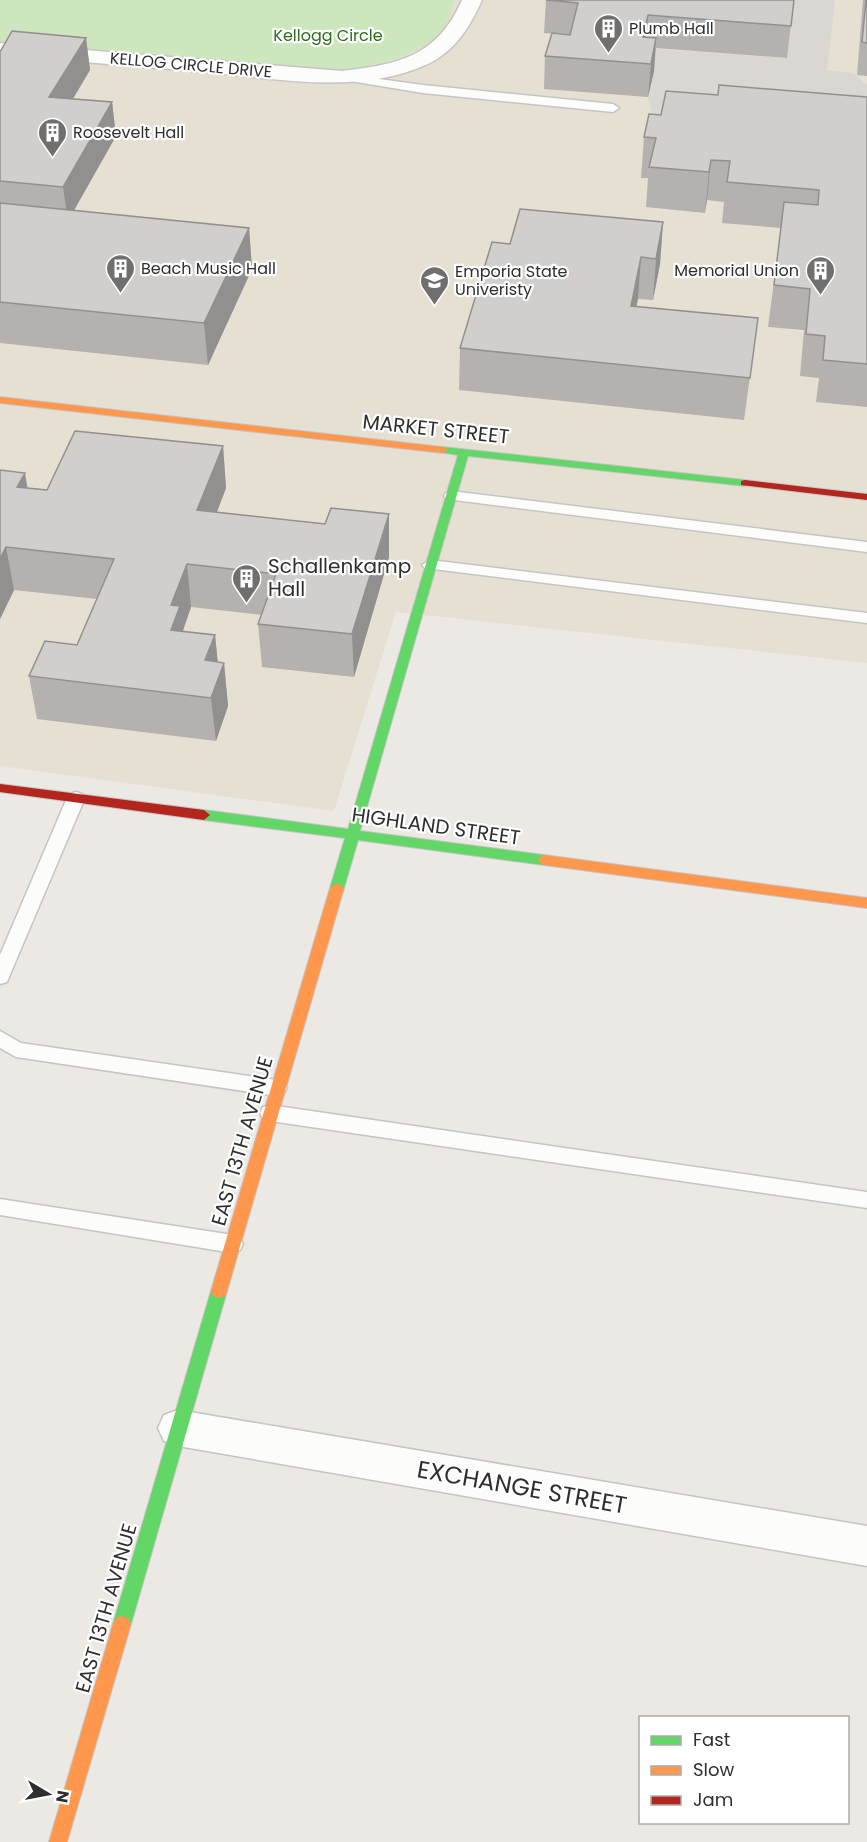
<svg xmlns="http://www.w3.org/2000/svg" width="867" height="1842" viewBox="0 0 867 1842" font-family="Poppins,sans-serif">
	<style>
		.education { fill: #e6e0d3 }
		.green { fill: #cee6be }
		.plaza { fill: #dad6d2 }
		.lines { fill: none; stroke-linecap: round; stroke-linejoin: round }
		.lane-casing { stroke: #c5c4c5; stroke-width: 3 }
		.street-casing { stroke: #c5c4c5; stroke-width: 3 }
		.fast-casing { stroke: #c5c4c5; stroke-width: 2 }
		.slow-casing { stroke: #c5c4c5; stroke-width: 2 }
		.jam-casing { stroke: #c5c4c5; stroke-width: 2 }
		.lane { fill: #fcfcfb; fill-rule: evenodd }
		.street { fill: #fcfcfb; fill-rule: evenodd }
		.fast { fill: #63d668; fill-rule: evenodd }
		.slow { fill: #ff974d; fill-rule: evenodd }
		.jam { fill: #b3261e; fill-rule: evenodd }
		.wall { fill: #b4b1af }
		.shaded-wall { fill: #92908e }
		.building { fill: #d1cecb; stroke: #92908e; stroke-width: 1.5 }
		.labels { text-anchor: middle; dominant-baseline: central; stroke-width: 4.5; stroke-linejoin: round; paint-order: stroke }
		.far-poi-label { font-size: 16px; fill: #2e2e2e; stroke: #fff; text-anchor: start }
		.far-park-label { font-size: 16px; fill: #2c6e1b; stroke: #fff }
		.far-street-label { font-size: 16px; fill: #2e2e2e; stroke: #fff }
		.street-label { font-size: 20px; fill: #2e2e2e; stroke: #fff }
		.poi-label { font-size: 20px; fill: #2e2e2e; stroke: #fff; text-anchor: start }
		.near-street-label { font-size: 24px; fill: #2e2e2e; stroke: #fff }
	</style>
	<rect width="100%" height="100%" fill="#ece8e4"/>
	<path class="education" d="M 0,0 L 867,0 L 867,663 L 396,612 L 334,811 L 0,766 Z"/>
	<path class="green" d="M 0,0 L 455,0 C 452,8 450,19 445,26 C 426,57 369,67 336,71 L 0,43 Z"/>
	<path class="plaza" d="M 795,0 L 835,0 L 827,70 L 853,73 L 867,85 L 867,137 L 653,117 L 648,97 L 654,71 L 645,48 L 787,58 Z"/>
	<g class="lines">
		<defs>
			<path id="lane" d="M 342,74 L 423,85 L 613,104 L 619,108 L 613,112 L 423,93 L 338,79 L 338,75 Z
				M 451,491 L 867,542 L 867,552 L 446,499 L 444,496 L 446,493 Z
				M 430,560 L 867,613 L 867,623 L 425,568 L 422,565 Z
				M 76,792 L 82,794 L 85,798 L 9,977 L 7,982 L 0,984 L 0,955 L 67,798 L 70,794 Z
				M 0,1031 L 21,1043 L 277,1080 L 284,1083 L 287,1088 L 284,1093 L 277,1096 L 16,1057 L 0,1048 Z
				M 270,1105 L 867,1192 L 867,1208 L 270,1121 L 263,1119 L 260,1113 L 263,1107 Z
				M 0,1199 L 233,1235 L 240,1238 L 243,1244 L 240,1250 L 233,1253 L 0,1215 Z"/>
			<path id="street" d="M 462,0 L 482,0 C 470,27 455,51 428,64 C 359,96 276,78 204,72 C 136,66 68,61 0,55 L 0,43 L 342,71 C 399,64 437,57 462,0 Z
				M 178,1410 L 867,1526 L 867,1566 L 178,1446 L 164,1441 L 158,1428 L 164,1415 Z"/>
			<path id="fast" d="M 443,447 L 745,480 L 750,483 L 745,486 L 468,456 L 360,831 L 544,855 L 551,860 L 544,865 L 358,840 L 344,888 L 337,893 L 330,888 L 345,838 L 204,820 L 198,815 L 204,810 L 348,829 L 458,455 L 439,452 L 438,450 Z
				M 219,1284 L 225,1286 L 227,1291 L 131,1624 L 128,1630 L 122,1632 L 116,1630 L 113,1624 L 211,1291 L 213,1286 Z"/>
			<path id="slow" d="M 0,397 L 443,447 L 448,450 L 443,453 L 0,403 Z
				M 544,855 L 867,898 L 867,908 L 544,865 L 537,860 Z
				M 337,883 L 344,888 L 227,1291 L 225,1296 L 219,1298 L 213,1296 L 211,1291 L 330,888 Z
				M 122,1616 L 128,1618 L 131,1624 L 67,1842 L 49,1842 L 113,1624 L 116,1618 Z"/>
			<path id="jam" d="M 745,480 L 867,494 L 867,500 L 741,485 L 741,481 Z
				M 0,784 L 204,810 L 210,815 L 204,820 L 0,792 Z"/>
		</defs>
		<use href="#lane" class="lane-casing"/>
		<use href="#street" class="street-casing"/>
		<use href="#fast" class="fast-casing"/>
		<use href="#slow" class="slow-casing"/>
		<use href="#jam" class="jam-casing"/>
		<use href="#lane" class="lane"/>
		<use href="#street" class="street"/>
		<use href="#fast" class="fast"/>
		<use href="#slow" class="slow"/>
		<use href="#jam" class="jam"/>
	</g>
	<path class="wall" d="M 546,0 L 794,0 L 787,58 L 656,48 L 654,71 L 648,97 L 544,89 L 545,56 L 570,35 L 544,33 Z
		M 863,0 L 867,0 L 867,76 L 857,75 Z
		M 86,38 L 90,70 L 73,99 L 112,102 L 116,136 L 74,210 L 249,228 L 252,269 L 208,365 L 0,343 L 0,52 Z
		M 718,95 L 867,97 L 867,407 L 816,402 L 819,378 L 800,376 L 804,330 L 768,327 L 781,228 L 722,223 L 724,202 L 707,200 L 705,213 L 646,207 L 648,178 L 641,178 L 644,137 L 661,115 Z
		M 663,222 L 660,264 L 653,300 L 638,299 L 636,307 L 758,318 L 744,420 L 459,390 L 460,348 L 510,244 Z
		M 223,446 L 226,488 L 217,512 L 389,557 L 354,677 L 262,667 L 258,624 L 262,615 L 191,607 L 183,631 L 215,635 L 218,662 L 224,663 L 228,706 L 216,741 L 37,719 L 29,676 L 77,645 L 97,599 L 14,590 L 0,619 L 0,470 L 27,488 L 47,490 Z"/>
	<path class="shaded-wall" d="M 648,15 L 645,48 L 643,37 Z
		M 86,38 L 90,70 L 54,130 L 49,97 Z
		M 656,38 L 654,71 L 648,97 L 651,64 Z
		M 112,102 L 116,136 L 68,221 L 63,187 Z
		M 711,160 L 707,200 L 705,213 L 709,172 Z
		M 663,222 L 660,264 L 653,300 L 656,259 Z
		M 249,228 L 252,269 L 208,365 L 204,323 Z
		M 641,257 L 638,299 L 628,348 L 631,306 Z
		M 223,446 L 226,488 L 201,553 L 197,510 Z
		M 25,473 L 32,515 L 17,487 Z
		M 389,514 L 389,557 L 354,677 L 352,634 Z
		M 6,547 L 14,590 L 0,619 L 0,559 Z
		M 187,564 L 191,607 L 183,630 L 185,649 L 171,630 L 171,605 Z
		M 215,635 L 219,677 L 224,663 L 228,706 L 216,741 L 211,698 L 205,660 Z"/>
	<path class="building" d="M 546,0 L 794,0 L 791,26 L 648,15 L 643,37 L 656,38 L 651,64 L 545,56 L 552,33 L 570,35 L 578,3 Z
		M 866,0 L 867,0 L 867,43 L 862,42 Z
		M 12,31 L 86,38 L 49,97 L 112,102 L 63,187 L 0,181 L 0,52 Z
		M 719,85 L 867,97 L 867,364 L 823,360 L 825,336 L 806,334 L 810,289 L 774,285 L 784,202 L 818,205 L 819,190 L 727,182 L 730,161 L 711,160 L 709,172 L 649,167 L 656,138 L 644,137 L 649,114 L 661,115 L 666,91 L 718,95 Z
		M 0,203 L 249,228 L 204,323 L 0,302 Z
		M 520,209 L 663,222 L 656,259 L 641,257 L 631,306 L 758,318 L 750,378 L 460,348 L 492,242 L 510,244 Z
		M 75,431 L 223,446 L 197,510 L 325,524 L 331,508 L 389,514 L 352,634 L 258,624 L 276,574 L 187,564 L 171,605 L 180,606 L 171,630 L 215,635 L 205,660 L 224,663 L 211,698 L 29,676 L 45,641 L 77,645 L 114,559 L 6,547 L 0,559 L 0,470 L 25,473 L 17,487 L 47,490 Z"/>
	<defs>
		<symbol id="building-pin" viewBox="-11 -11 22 30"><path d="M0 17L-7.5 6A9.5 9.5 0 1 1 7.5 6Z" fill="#706f6e" stroke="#fff"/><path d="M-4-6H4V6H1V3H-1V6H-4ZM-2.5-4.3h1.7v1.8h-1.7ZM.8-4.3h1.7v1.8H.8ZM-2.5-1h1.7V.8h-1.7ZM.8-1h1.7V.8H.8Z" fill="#fff"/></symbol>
		<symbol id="university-pin" viewBox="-11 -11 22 30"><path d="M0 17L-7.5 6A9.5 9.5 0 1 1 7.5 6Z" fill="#706f6e" stroke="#fff"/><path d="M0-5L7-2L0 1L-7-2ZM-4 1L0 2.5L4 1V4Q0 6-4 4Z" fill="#fff"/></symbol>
	</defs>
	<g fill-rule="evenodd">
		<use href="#building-pin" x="592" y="12" width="33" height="45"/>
		<use href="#building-pin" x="36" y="116" width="33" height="45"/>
		<use href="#building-pin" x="104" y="252" width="33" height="45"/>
		<use href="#building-pin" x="804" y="254" width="33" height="45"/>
		<use href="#university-pin" x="418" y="264" width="33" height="45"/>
		<use href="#building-pin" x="230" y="562" width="33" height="45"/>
	</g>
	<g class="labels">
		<g class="far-poi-label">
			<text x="629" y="28">Plumb Hall</text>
			<text x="73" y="132">Roosevelt Hall</text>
			<text x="141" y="268">Beach Music Hall</text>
			<text x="799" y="270" text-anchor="end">Memorial Union</text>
			<text x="455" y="271">Emporia State<tspan x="455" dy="18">Univeristy</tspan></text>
		</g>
		<g class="far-park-label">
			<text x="328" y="35">Kellogg Circle</text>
		</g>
		<g class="far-street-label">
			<text transform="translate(191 65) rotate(5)">KELLOG CIRCLE DRIVE</text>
		</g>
		<g class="street-label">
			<text transform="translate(436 429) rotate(6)">MARKET STREET</text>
			<text transform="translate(436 826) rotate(8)">HIGHLAND STREET</text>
			<text transform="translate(242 1141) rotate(-74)">EAST 13TH AVENUE</text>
			<text transform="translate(106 1608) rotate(-74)">EAST 13TH AVENUE</text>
		</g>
		<g class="poi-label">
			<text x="268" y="566">Schallenkamp<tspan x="268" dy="23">Hall</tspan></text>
		</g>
		<g class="near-street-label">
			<text transform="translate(522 1487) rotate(10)">EXCHANGE STREET</text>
		</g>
	</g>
	<rect x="639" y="1716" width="210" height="108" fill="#ffffff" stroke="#ababab" stroke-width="1.5"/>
	<rect x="651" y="1736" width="30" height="9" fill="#63d668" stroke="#ababab" stroke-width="1.5"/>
	<text x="693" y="1746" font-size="18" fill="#2e2e2e">Fast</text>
	<rect x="651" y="1766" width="30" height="9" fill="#ff974d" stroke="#ababab" stroke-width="1.5"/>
	<text x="693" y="1776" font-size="18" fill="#2e2e2e">Slow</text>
	<rect x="651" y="1796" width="30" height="9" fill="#b3261e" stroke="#ababab" stroke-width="1.5"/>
	<text x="693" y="1806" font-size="18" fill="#2e2e2e">Jam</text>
	<g transform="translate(48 1794) rotate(100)" stroke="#ffffff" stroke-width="4.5" paint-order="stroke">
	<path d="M0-4.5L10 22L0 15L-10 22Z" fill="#2e2e2e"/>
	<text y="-9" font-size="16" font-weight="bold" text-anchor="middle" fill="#2e2e2e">N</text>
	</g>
</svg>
